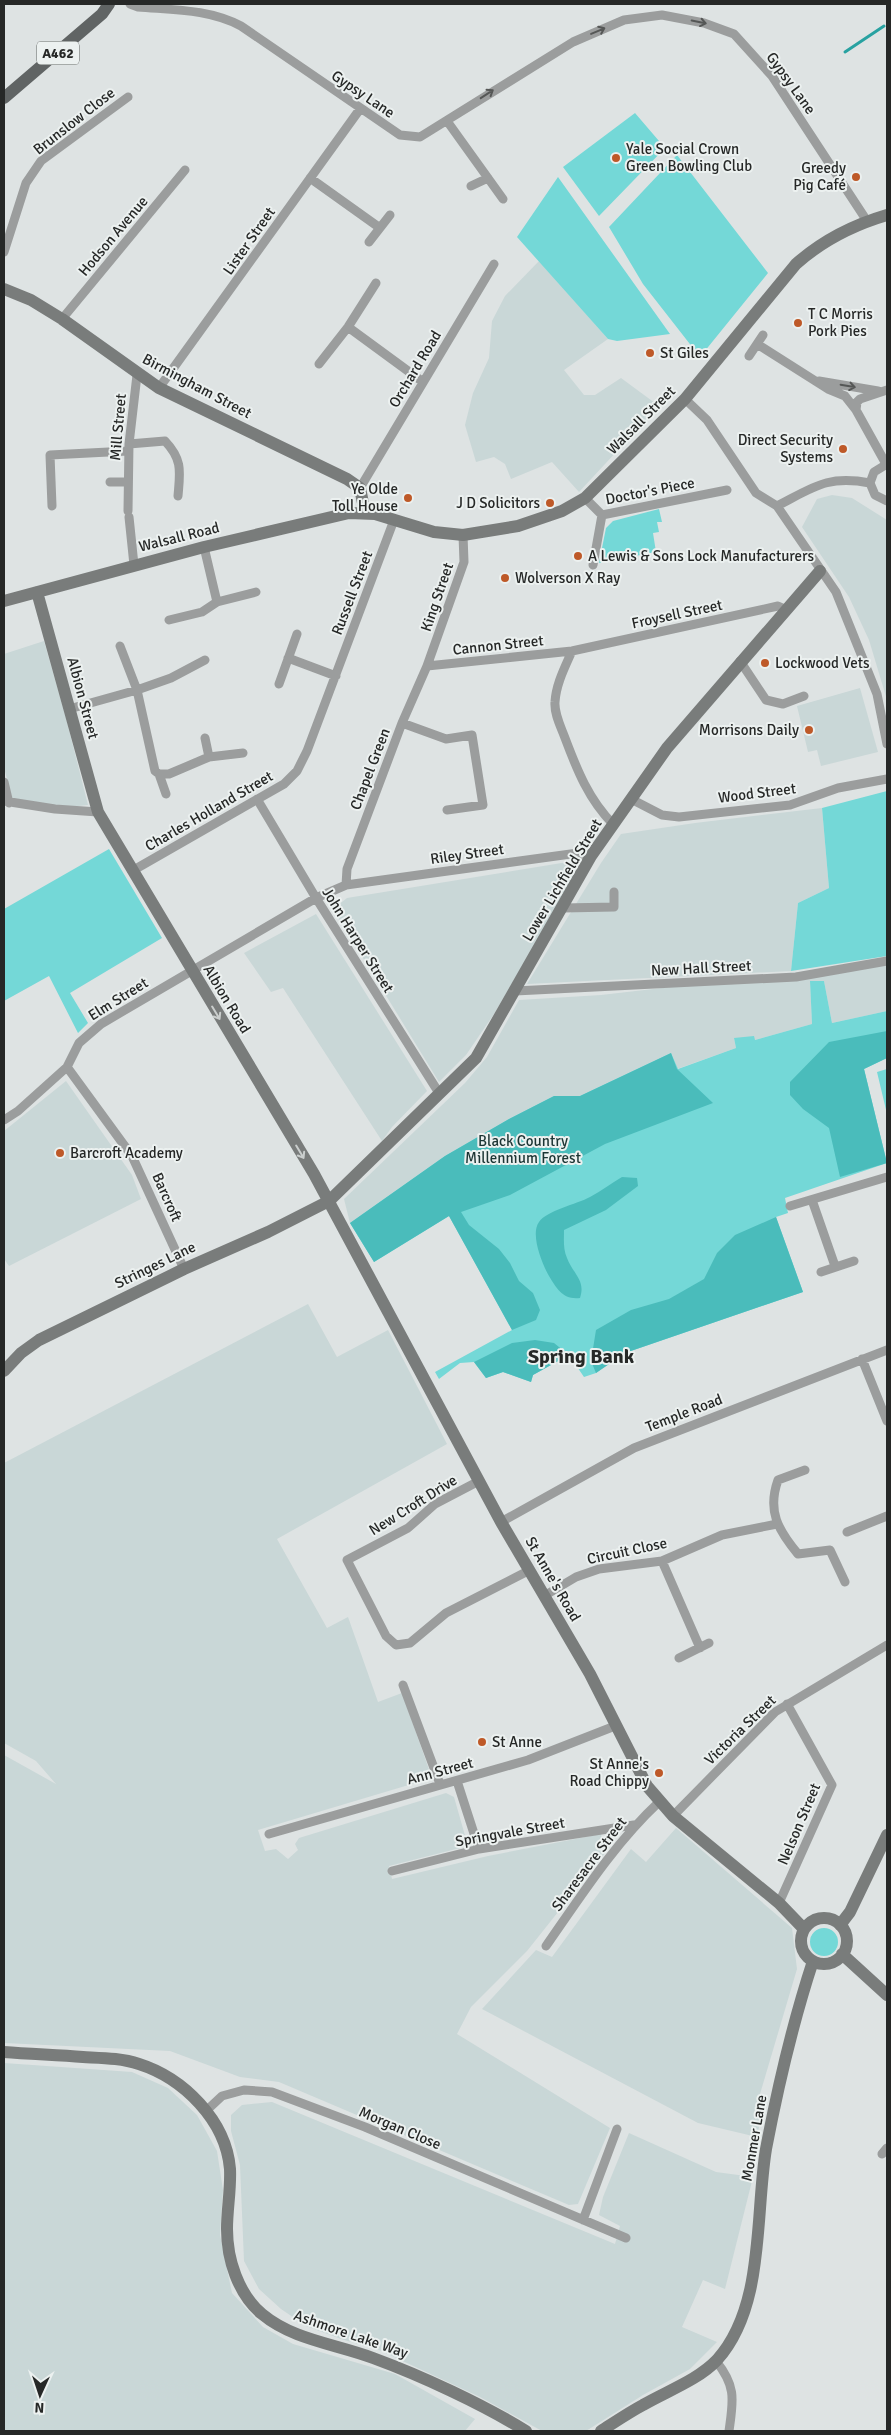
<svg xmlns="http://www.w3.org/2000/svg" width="891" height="2435" viewBox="0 0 891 2435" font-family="Signika,sans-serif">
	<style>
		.built { fill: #c9d7d7 }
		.green { fill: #74d8d7 }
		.forest { fill: #4abcbb }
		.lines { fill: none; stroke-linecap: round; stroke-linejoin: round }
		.stream { stroke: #28a2a1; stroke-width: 3 }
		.street { stroke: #9b9d9d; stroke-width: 9 }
		.secondary { stroke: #797c7b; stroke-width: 12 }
		.primary { stroke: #606464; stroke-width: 12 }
		.oneway { stroke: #555756 }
		.oneway2 { stroke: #cacecd }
		.poi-dot { fill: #be5928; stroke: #ecf1f0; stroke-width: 2 }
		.labels { text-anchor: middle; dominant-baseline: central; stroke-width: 4; stroke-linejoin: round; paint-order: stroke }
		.shield { fill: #ecf1f0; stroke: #616463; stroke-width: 1 }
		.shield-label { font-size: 14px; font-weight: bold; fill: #262827 }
		.street-label { font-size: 15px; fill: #262827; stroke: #ecf1f0 }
		.poi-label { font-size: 15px; fill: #262827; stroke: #ecf1f0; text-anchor: start }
		.park-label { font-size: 15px; fill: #1c3534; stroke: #ecf1f0 }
		.district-label { font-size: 20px; font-weight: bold; fill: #262827; stroke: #ecf1f0 }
	</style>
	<rect width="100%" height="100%" fill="#dee3e3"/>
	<path class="built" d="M 539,261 L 608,339 L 564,370 L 584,395 L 595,395 L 621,378 L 659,406 L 579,492 L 552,462 L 511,479 L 505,464 L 494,457 L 476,462 L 465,425 L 473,393 L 489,358 L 492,321 L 505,296 Z
		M 832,495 L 852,498 L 887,520 L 887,700 L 869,640 L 849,597 L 802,527 L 817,499 Z
		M 44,641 L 66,718 L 88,805 L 69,807 L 13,801 L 4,768 L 4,654 Z
		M 860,688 L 878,752 L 821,766 L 817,750 L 808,752 L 797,706 Z
		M 822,808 L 829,888 L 798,903 L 791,971 L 527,984 L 601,863 L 621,834 L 695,823 Z
		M 580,860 L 561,900 L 494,1014 L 466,1055 L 439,1082 L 333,909 L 347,898 Z
		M 316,914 L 427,1091 L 392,1127 L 382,1141 L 283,988 L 271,992 L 244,953 Z
		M 887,962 L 887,1011 L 832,1023 L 824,981 L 810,981 L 812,1024 L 755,1040 L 734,1038 L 736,1048 L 677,1069 L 671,1053 L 580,1096 L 554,1096 L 509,1119 L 445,1156 L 350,1223 L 344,1199 L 465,1083 L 487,1057 L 519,1000 L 601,995 Z
		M 66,1081 L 132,1175 L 141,1199 L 9,1266 L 4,1259 L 4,1131 Z
		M 308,1304 L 337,1357 L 388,1330 L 447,1444 L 277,1539 L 327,1628 L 348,1617 L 378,1702 L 402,1693 L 432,1778 L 258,1830 L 265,1851 L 276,1849 L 288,1859 L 298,1850 L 295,1844 L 299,1838 L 446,1793 L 454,1797 L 468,1846 L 389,1866 L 392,1879 L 488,1856 L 601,1834 L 605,1853 L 527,1951 L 471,2007 L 457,2034 L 610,2128 L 578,2204 L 569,2205 L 279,2082 L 240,2077 L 170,2051 L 4,2043 L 4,1755 L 56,1784 L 36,1761 L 4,1743 L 4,1463 Z
		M 676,1828 L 792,1928 L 797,1969 L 760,2094 L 765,2097 L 757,2137 L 698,2123 L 482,2009 L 536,1950 L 552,1957 L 631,1849 L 646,1862 Z
		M 4,2063 L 132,2072 L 168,2088 L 197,2115 L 217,2151 L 223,2190 L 220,2235 L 232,2293 L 263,2327 L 293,2344 L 395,2374 L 475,2419 L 465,2431 L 4,2431 Z
		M 272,2102 L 615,2244 L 620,2226 L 599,2215 L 603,2197 L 629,2133 L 716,2172 L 753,2177 L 725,2289 L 703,2280 L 682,2327 L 717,2342 L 690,2369 L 643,2395 L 586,2431 L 542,2431 L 480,2397 L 379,2350 L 341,2339 L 306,2326 L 281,2309 L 259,2289 L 244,2261 L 240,2165 L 231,2131 L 231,2115 L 242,2105 Z"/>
	<path class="green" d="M 635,113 L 665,148 L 599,216 L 563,167 Z
		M 677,155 L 768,273 L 700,357 L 643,284 L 609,227 Z
		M 558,177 L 670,334 L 617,341 L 608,339 L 517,237 Z
		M 659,509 L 662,522 L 657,522 L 659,532 L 653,533 L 656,552 L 599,563 L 606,528 L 613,521 Z
		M 887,791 L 887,956 L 791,971 L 798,903 L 829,888 L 822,808 Z
		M 109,849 L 162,938 L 70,993 L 88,1023 L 78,1033 L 49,976 L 4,1001 L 4,909 Z
		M 810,981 L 824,981 L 832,1023 L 887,1011 L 887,1058 L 864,1069 L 887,1163 L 785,1198 L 788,1213 L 776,1217 L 803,1292 L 625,1353 L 596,1373 L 584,1377 L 569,1355 L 533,1375 L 531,1382 L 503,1372 L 486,1378 L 474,1362 L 460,1363 L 439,1379 L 435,1372 L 512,1330 L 449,1216 L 374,1262 L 350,1223 L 445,1156 L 509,1119 L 554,1096 L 580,1096 L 671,1053 L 678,1069 L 736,1048 L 734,1038 L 754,1036 L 755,1040 L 812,1024 Z
		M 887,1069 L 887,1114 L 877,1072 Z
		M810 1942a14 14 0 1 1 28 0a14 14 0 1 1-28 0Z"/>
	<path class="forest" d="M 887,1031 L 887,1058 L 864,1069 L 887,1163 L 840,1177 L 829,1128 L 803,1109 L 790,1095 L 790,1082 L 829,1042 Z
		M 671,1053 L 677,1069 L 713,1103 L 605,1144 L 510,1195 L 461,1212 L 469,1225 L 499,1249 L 510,1263 L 519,1281 L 533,1293 L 540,1310 L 536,1320 L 512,1330 L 449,1216 L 374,1262 L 350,1223 L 445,1156 L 509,1119 L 554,1096 L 580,1096 Z
		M 622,1177 L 637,1178 L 638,1186 L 606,1210 L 564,1230 C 564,1240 563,1249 567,1258 C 573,1274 586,1280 580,1298 C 563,1300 557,1289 549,1276 C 542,1264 530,1234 539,1222 C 546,1211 577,1204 590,1197 C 601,1191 612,1183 622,1177 Z
		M 776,1217 L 803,1292 L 625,1353 L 596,1373 L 591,1361 L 596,1330 L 631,1310 L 669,1299 L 704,1279 L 717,1253 L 735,1235 Z
		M 535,1340 L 554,1343 L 569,1355 L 533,1375 L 531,1382 L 503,1372 L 486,1378 L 474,1362 L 512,1343 Z"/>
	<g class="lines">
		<path class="stream" d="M 845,52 L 884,26"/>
		<path class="street" d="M 130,4 L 138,7 C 173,10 209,9 241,26 L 400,135 L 420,137 L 573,42 L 624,20 L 662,15 L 704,23 L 734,34 L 772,76 L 867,221
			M 447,121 L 503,199
			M 310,178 L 380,228
			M 471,186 L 488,178
			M 369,242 L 390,215
			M 4,252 L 26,183 L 41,161 L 128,97
			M 62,319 L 185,170
			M 348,327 L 423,382
			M 757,344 L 763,335
			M 749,356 L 757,344 L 828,389 L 845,396 L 856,410
			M 319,364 L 348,327 L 376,283
			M 819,381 L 878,391
			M 159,388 L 360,109
			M 685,399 L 707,420 L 756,493 L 777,506 L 836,592 L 877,694 L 887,744
			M 129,444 L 165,441 C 183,460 180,472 178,496
			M 886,464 L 856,410 L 857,402 L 860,399 L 887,390
			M 887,464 L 874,472 L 870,483 L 875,495 L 887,501
			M 110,482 L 128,482
			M 360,488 L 494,264
			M 585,498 L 602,515 L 727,490
			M 52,506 L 50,455 L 128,451
			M 777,506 C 814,487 827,475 870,483
			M 128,511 L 129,444 L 137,375
			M 129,517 L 134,565
			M 204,547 L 217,602
			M 593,565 L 602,515
			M 169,620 L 202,612 L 217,602 L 256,592
			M 120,646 L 137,690 L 155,771 L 159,774 L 166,794
			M 572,651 C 565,667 556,684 555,702 C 554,714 561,727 565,738 C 577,770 589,800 613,824
			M 288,658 L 336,676
			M 740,661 L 766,700 L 783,704 L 804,696
			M 427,666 L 572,651 L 778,606 L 787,610
			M 279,684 L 297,634
			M 69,709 L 137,690 L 171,678 L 205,660
			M 402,723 L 446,739 L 472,735 L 483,805 L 447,810
			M 205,738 L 209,757
			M 159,774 L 169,774 L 209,757 L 243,753
			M 4,782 L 9,803
			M 257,799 L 316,898 L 439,1093
			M 631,799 L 662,815 L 679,817 L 790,805 L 838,788 L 887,779
			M 4,801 L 55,809 L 98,812
			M 132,871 L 284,784 L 297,771 L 307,751 L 394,520
			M 346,885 L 347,869 L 402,723 L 427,666 L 464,562 L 463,535
			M 563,908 L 614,907 L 614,892
			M 515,991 L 796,977 L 887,961
			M 67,1067 L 132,1156 L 184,1269
			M 4,1120 L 18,1111 L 67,1067 L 79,1043 L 101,1024 L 316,898 L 346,885 L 578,853 L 591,856
			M 812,1200 L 835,1266
			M 790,1206 L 887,1177
			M 821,1272 L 854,1261
			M 862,1359 L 887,1421
			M 805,1470 L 778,1480 C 767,1511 778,1530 798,1554 L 830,1550 L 845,1582
			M 479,1481 L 435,1504 L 408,1528 L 347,1560 L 386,1636 L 396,1645 L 410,1643 L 446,1613 L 528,1571
			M 501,1522 L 634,1448 L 887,1350
			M 847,1532 L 887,1516
			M 662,1561 L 700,1648
			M 544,1596 L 576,1577 L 599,1569 L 662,1561 L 722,1535 L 777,1524
			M 679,1658 L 709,1643
			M 403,1685 L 440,1784
			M 457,1781 L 479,1849
			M 673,1816 L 775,1712 L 887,1645
			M 269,1834 L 528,1760 L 615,1726
			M 392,1871 L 479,1849 L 634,1825
			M 779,1903 L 832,1785 L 787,1704
			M 546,1946 C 581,1896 614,1844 659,1802
			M 207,2110 L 222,2096 L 244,2090 L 272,2092 L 365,2127 L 626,2238
			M 882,2154 L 887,2148
			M 583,2220 L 617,2129
			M 716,2361 C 737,2387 733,2401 729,2431"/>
		<path class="secondary" d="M 4,289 L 31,300 L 62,319 L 159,388 L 347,479 L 360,488 L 365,513
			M 37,592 L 98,812 L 314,1174 L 501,1522 L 590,1674 L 647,1786 L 673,1816 L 779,1903 L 804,1929
			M 4,601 L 204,547 L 349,513 L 375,514 L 434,532 L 463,535 L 518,526 L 562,511 L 585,498 L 685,399 L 796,264 C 823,240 853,225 887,215
			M 4,1371 L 21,1353 L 39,1340 L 184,1269 L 268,1232 L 329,1201 L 476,1058 L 591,856 L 667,748 L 820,571
			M801 1941a23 23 0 1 1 46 0a23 23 0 1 1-46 0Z
			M 840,1925 L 850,1912 L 887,1835
			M 842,1954 L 887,1995
			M 4,2052 C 30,2054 56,2055 83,2057 C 102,2058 121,2058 139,2064 C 183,2078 226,2120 230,2169 C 231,2189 227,2209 227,2229 C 227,2259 238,2294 262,2314 C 293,2340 336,2344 373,2358 C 422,2376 482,2404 526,2431
			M 601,2431 C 615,2422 628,2413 643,2405 C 667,2391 698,2380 717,2360 C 765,2307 755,2215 766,2149 C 778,2086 793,2022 813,1961"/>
		<path class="primary" d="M 4,98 L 102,14 L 109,4"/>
	</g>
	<defs><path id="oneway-shaft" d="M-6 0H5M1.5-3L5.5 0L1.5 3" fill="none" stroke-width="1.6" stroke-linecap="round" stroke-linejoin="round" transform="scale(1.25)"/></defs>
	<g class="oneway">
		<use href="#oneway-shaft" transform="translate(699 22) rotate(12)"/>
		<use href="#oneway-shaft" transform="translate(598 31) rotate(-23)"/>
		<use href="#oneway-shaft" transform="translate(487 94) rotate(-33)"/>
		<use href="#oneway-shaft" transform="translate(848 386) rotate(10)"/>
	</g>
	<g class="oneway2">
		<use href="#oneway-shaft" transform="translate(216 1013) rotate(59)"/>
		<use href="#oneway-shaft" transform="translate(300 1152) rotate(59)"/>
	</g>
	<g class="poi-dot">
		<circle cx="616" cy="158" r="5"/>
		<circle cx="856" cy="177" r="5"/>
		<circle cx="798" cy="323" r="5"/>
		<circle cx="650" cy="353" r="5"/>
		<circle cx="843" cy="449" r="5"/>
		<circle cx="408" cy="498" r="5"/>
		<circle cx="550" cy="503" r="5"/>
		<circle cx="578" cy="556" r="5"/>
		<circle cx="505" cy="578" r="5"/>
		<circle cx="765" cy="663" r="5"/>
		<circle cx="809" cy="730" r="5"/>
		<circle cx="60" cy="1153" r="5"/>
		<circle cx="482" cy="1742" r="5"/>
		<circle cx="659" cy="1773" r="5"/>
	</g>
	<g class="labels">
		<rect class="shield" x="37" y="41.5" width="42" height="23" rx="4"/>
		<g class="shield-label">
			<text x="58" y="53">A462</text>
		</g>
		<g class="street-label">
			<text transform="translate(791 83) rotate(54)">Gypsy Lane</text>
			<text transform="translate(363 94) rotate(34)">Gypsy Lane</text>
			<text transform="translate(74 121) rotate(-38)">Brunslow Close</text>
			<text transform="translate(113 236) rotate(-50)">Hodson Avenue</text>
			<text transform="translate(249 241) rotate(-55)">Lister Street</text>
			<text transform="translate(415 369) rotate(-59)">Orchard Road</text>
			<text transform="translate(197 386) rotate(28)">Birmingham Street</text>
			<text transform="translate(641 420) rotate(-45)">Walsall Street</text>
			<text transform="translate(118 427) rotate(-85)">Mill Street</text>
			<text transform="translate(650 491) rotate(-11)">Doctor's Piece</text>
			<text transform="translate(179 537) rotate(-14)">Walsall Road</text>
			<text transform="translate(352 593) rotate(-69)">Russell Street</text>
			<text transform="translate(437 597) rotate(-71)">King Street</text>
			<text transform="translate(677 614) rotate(-12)">Froysell Street</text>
			<text transform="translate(498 645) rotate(-6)">Cannon Street</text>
			<text transform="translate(83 698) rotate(75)">Albion Street</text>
			<text transform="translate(370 769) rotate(-69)">Chapel Green</text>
			<text transform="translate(757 793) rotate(-7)">Wood Street</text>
			<text transform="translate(209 811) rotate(-30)">Charles Holland Street</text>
			<text transform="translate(467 854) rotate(-8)">Riley Street</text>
			<text transform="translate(562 880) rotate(-59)">Lower Lichfield Street</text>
			<text transform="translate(358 940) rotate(58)">John Harper Street</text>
			<text transform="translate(701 968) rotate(-3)">New Hall Street</text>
			<text transform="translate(118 999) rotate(-32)">Elm Street</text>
			<text transform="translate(227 999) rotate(59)">Albion Road</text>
			<text transform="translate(167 1197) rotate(66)">Barcroft</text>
			<text transform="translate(155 1265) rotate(-26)">Stringes Lane</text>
			<text transform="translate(684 1413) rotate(-21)">Temple Road</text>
			<text transform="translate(413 1505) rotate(-32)">New Croft Drive</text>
			<text transform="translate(627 1551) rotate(-12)">Circuit Close</text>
			<text transform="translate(553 1579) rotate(60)">St Anne's Road</text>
			<text transform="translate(740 1730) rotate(-44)">Victoria Street</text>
			<text transform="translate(440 1771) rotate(-15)">Ann Street</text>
			<text transform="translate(799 1824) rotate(-67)">Nelson Street</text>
			<text transform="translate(510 1832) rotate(-10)">Springvale Street</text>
			<text transform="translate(589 1864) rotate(-53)">Sharesacre Street</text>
			<text transform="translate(400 2128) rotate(23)">Morgan Close</text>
			<text transform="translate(754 2138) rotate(-80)">Monmer Lane</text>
			<text transform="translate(351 2334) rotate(19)">Ashmore Lake Way</text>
		</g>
		<g class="poi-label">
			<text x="626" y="149">Yale Social Crown<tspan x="626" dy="17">Green Bowling Club</tspan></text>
			<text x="846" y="168" text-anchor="end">Greedy<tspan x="846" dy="17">Pig Café</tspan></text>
			<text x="808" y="314">T C Morris<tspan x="808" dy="17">Pork Pies</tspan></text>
			<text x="660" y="353">St Giles</text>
			<text x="833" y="440" text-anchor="end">Direct Security<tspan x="833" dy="17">Systems</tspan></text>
			<text x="398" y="489" text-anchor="end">Ye Olde<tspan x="398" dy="17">Toll House</tspan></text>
			<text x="540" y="503" text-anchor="end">J D Solicitors</text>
			<text x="588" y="556">A Lewis &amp; Sons Lock Manufacturers</text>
			<text x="515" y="578">Wolverson X Ray</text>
			<text x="775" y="663">Lockwood Vets</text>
			<text x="799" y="730" text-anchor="end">Morrisons Daily</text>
			<text x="70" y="1153">Barcroft Academy</text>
			<text x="492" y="1742">St Anne</text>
			<text x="649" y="1764" text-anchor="end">St Anne's<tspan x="649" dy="17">Road Chippy</tspan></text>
		</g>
		<g class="park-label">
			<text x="523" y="1141">Black Country<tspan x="523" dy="17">Millennium Forest</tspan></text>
		</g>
		<g class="district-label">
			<text x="581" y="1356">Spring Bank</text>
		</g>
	</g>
	<rect width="891" height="2435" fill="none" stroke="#262827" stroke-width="10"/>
	<g transform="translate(40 2395) rotate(183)" stroke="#ecf1f0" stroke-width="4" paint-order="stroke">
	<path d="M0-4L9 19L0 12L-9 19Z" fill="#262827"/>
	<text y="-8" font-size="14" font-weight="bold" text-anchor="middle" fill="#262827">N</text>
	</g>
</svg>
